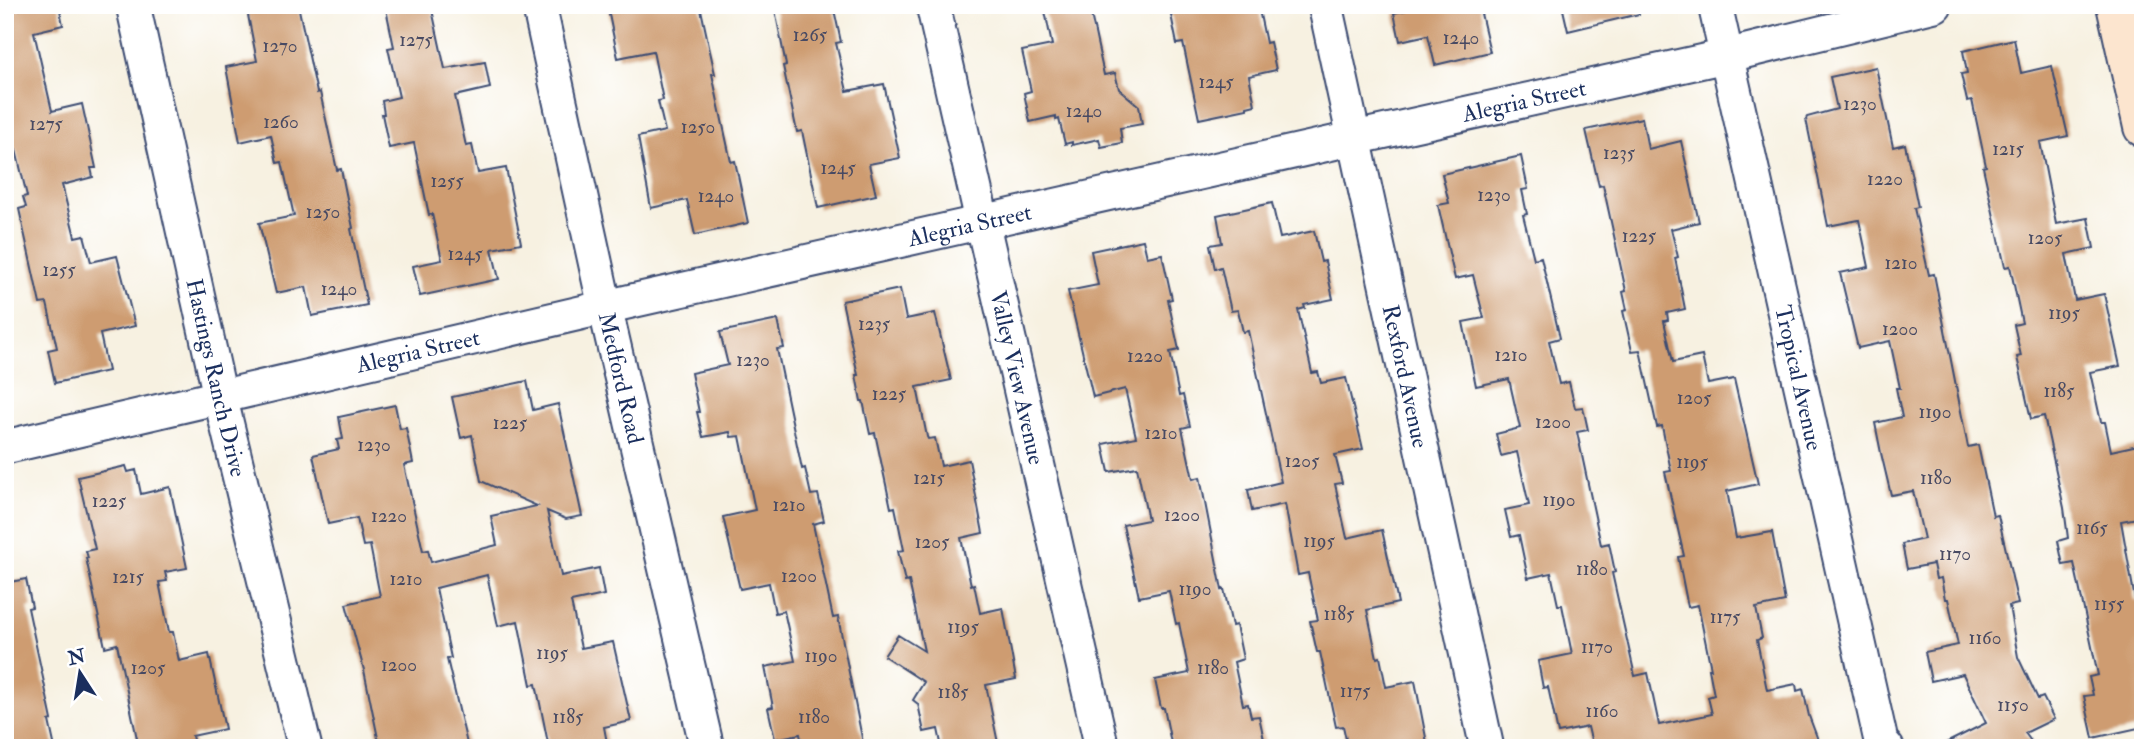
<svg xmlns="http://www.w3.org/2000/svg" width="2148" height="753" viewBox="0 0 2148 753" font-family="'IM FELL Double Pica',serif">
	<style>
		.building { fill: #ce9c71 }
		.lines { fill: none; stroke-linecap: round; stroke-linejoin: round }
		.street-casing { stroke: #3c4c72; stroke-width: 37 }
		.secondary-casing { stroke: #3c4c72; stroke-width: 42 }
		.street { stroke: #fff; stroke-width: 33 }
		.secondary { stroke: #fce5cf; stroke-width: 38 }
		.labels { text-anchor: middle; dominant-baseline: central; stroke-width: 5; stroke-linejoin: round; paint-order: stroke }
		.number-label { font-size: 19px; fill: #484a63 }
		.street-label { font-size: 23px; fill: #1b2f5e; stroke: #fff }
	</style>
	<rect width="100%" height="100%" fill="#fff"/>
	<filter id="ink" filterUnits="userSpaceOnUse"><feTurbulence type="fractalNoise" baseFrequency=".0143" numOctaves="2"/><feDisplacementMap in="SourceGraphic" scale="14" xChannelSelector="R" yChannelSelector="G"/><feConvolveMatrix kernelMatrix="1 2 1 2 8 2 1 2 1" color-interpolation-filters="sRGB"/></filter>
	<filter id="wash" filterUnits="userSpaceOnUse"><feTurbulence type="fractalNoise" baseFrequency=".00686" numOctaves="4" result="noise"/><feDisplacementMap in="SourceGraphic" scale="28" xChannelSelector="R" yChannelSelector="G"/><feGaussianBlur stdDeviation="1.57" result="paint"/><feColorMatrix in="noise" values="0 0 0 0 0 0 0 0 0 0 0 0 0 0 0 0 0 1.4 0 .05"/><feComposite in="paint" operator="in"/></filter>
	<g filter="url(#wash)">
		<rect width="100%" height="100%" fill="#f7f1e1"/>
		<g id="blocks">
			<path class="building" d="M 20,5 L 59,5 L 63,25 L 34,32 L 44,76 L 52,111 L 82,104 L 96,168 L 91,168 L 93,177 L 62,185 L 75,237 L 84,235 L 91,262 L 117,256 L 135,326 L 100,334 L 108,371 L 55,383 L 48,350 L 57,348 L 47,303 L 40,304 L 19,209 L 26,207 L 23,197 L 27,196 L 16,150 L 8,152 L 5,139 L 5,13 L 21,9 Z
				M 246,5 L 298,5 L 317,93 L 320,92 L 337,170 L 341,169 L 353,228 L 351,229 L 367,305 L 312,316 L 306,287 L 276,293 L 259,223 L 294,216 L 282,162 L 277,163 L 271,135 L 240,142 L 226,67 L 257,61 Z
				M 402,5 L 431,5 L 445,69 L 485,62 L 490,88 L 455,96 L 466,146 L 472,145 L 478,173 L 506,168 L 521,243 L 492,249 L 499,279 L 420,296 L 413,266 L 442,260 L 432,214 L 429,215 L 414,143 L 389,148 L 382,114 L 384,114 L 382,101 L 399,97 L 388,48 L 394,47 L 386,9 Z
				M 607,5 L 700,5 L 715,74 L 712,74 L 731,162 L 735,161 L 748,223 L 695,235 L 687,200 L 651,208 L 638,137 L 665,131 L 658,101 L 663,100 L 653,51 L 618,58 Z
				M 774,5 L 833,5 L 841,42 L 836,43 L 847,91 L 884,84 L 900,158 L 869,164 L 876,195 L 818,208 L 802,131 L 797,132 L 783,66 L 786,65 Z
				M 1074,5 L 1089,5 L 1104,75 L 1115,73 L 1119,89 L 1139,106 L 1142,124 L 1120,128 L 1122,143 L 1101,147 L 1099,139 L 1072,145 L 1072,142 L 1065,144 L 1059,119 L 1056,120 L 1056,116 L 1030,122 L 1024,93 L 1031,91 L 1022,51 L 1052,45 L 1045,11 Z
				M 1169,5 L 1258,5 L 1266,43 L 1270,42 L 1276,70 L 1249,76 L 1255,105 L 1247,107 L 1247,109 L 1199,119 L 1183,43 L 1177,44 Z
				M 1427,5 L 1479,5 L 1490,52 L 1435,65 L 1428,35 L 1400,41 L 1394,13 Z
				M 1562,5 L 1638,5 L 1639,14 L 1568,31 Z
				M 2014,39 L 2021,73 L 2052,66 L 2068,136 L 2040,142 L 2056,224 L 2088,218 L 2094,248 L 2066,254 L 2075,300 L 2104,294 L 2120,366 L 2090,372 L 2101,422 L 2105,422 L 2111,451 L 2138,445 L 2143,468 L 2143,517 L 2121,521 L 2135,600 L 2143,599 L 2143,727 L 2093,738 L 2084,696 L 2093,695 L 2089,677 L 2098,675 L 2074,563 L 2063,565 L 2058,541 L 2068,538 L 2064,508 L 2044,416 L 2031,419 L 2017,357 L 2021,356 L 2014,325 L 2022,323 L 2010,266 L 2005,267 L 1983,167 L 1986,166 L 1972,100 L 1967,101 L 1961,74 L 1967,73 L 1963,51 Z
				M 1876,67 L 1893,147 L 1905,144 L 1918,207 L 1914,208 L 1929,275 L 1934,274 L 1968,447 L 1978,445 L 1993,516 L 1998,515 L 2018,604 L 2009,606 L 2018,657 L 2038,699 L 2043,697 L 2054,719 L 2025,733 L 2036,748 L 1936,748 L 1986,723 L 1963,674 L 1931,681 L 1925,652 L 1958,645 L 1948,599 L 1945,599 L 1941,578 L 1936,579 L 1933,564 L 1907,569 L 1902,544 L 1924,539 L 1913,491 L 1891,495 L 1881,453 L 1875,423 L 1902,417 L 1896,388 L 1900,388 L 1890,341 L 1858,348 L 1840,273 L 1869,267 L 1859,220 L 1828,226 L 1806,119 L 1807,117 L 1837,109 L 1830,77 Z
				M 1642,118 L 1648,149 L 1681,141 L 1699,222 L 1671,229 L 1678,257 L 1675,258 L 1685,309 L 1667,313 L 1668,320 L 1664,321 L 1673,362 L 1702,356 L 1708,384 L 1734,379 L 1758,484 L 1727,491 L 1736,538 L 1772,532 L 1785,602 L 1756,608 L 1762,638 L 1757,640 L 1767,690 L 1796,684 L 1797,691 L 1803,689 L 1809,716 L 1821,748 L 1593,748 L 1588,727 L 1558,733 L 1548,687 L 1543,688 L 1538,661 L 1572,654 L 1562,605 L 1558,605 L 1551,573 L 1528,578 L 1519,535 L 1511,537 L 1505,510 L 1529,505 L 1517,452 L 1501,456 L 1496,434 L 1520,428 L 1509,379 L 1476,386 L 1463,322 L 1484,318 L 1473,275 L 1455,279 L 1438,205 L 1449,203 L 1442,174 L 1521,156 L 1528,189 L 1522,190 L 1527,214 L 1523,215 L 1534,259 L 1541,257 L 1560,338 L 1549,341 L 1559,384 L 1569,382 L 1575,408 L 1583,407 L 1588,430 L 1577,432 L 1601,545 L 1609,543 L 1615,572 L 1612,573 L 1635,676 L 1648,673 L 1659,725 L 1712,714 L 1708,697 L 1714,695 L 1709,669 L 1711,669 L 1698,605 L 1688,607 L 1678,557 L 1684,556 L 1665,472 L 1671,471 L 1662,426 L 1657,427 L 1640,350 L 1632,351 L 1623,311 L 1627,310 L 1623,292 L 1626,291 L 1603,185 L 1599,186 L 1586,130 Z
				M 1272,203 L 1280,238 L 1314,231 L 1321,262 L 1325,261 L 1333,299 L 1304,305 L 1305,308 L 1298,310 L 1312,373 L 1318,372 L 1321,383 L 1346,378 L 1363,449 L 1335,455 L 1342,483 L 1335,484 L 1347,538 L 1382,530 L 1398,603 L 1367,610 L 1377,658 L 1380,657 L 1386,687 L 1415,681 L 1428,748 L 1348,748 L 1343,726 L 1336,727 L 1320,652 L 1317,652 L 1310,621 L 1318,620 L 1308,573 L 1298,575 L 1285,504 L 1252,511 L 1248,490 L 1281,482 L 1248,331 L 1243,332 L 1238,310 L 1231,311 L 1221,267 L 1215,269 L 1210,245 L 1222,243 L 1217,215 Z
				M 1143,240 L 1147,257 L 1162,254 L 1172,299 L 1168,300 L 1179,350 L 1170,352 L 1179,396 L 1183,395 L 1190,426 L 1182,428 L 1193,479 L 1200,477 L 1222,590 L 1224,589 L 1232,626 L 1236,625 L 1243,659 L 1234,662 L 1243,705 L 1248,704 L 1251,717 L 1259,716 L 1265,744 L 1248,748 L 1172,748 L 1164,708 L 1161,708 L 1155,680 L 1189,673 L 1179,623 L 1176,624 L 1169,591 L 1139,597 L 1123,525 L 1148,520 L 1137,467 L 1109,472 L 1103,444 L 1136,437 L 1125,389 L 1093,397 L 1068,291 L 1098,285 L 1091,251 Z
				M 900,289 L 906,319 L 935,313 L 951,380 L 917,387 L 927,437 L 928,439 L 935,438 L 941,466 L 969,460 L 983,533 L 961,538 L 971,585 L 974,584 L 980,613 L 1003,608 L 1016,679 L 986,685 L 999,748 L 942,748 L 938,729 L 924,732 L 918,704 L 913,700 L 924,682 L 884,656 L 898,635 L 924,651 L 909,581 L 905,582 L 898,551 L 904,550 L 895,507 L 891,508 L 875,433 L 870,434 L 863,401 L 861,401 L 856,375 L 858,375 L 842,301 Z
				M 778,320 L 784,348 L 777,349 L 802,469 L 805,468 L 811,495 L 818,494 L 824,521 L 813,524 L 833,618 L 838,617 L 864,748 L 803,748 L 800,734 L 775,739 L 768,708 L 773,707 L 765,667 L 795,661 L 784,611 L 775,613 L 769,583 L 740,589 L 723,517 L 755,510 L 740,436 L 731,437 L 730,432 L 703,437 L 697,412 L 699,412 L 691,373 L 728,365 L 720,332 Z
				M 527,381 L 533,410 L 558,404 L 582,516 L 566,519 L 547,511 L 561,576 L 599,568 L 604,595 L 571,602 L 581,648 L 613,642 L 631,721 L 604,727 L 608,748 L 549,748 L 536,684 L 531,685 L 518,621 L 498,626 L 487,575 L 436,588 L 451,658 L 447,659 L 468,748 L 380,748 L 364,670 L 346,604 L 380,596 L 370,545 L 363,546 L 357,518 L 328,524 L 313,455 L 339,449 L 337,440 L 343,439 L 339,417 L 395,405 L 400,429 L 406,428 L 413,463 L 404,465 L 423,551 L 428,550 L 431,562 L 497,545 L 491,516 L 537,506 L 481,481 L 472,435 L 461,438 L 452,397 Z
				M 126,466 L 128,472 L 136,470 L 141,494 L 170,487 L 187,568 L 165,572 L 167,581 L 159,582 L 169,632 L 173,632 L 179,661 L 209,654 L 225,729 L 192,736 L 195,748 L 139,748 L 117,644 L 105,647 L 86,558 L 88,558 L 86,551 L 95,549 L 78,477 Z
				M 26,579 L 32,607 L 28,608 L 52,720 L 49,721 L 55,748 L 5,748 L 5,583 Z"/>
		</g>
	</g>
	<g filter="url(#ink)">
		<use href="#blocks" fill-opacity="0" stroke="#3c4c72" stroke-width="2"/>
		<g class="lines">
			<defs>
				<g id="street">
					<path id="s1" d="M 133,5 L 220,396 L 305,748"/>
					<path id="s2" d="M 539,5 L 605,307 L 707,748"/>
					<path id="s3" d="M 933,5 L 1102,748"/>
					<path id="s4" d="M 1325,5 L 1487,748"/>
					<path id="s5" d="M 1715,5 L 1881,741 L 1887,748"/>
					<path id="s6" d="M 5,447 L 636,300 L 1355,138 L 1726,56 L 1935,5"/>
				</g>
				<path id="secondary" d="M 2116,5 L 2143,127"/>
			</defs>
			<use href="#street" class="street-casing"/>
			<use href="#secondary" class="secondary-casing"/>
			<use href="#street" class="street"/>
			<use href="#secondary" class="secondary"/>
		</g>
	</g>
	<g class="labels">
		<g class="number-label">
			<text x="810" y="35">1265</text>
			<text x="1461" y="38">1240</text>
			<text x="416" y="40">1275</text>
			<text x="280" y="46">1270</text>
			<text x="1216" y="82">1245</text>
			<text x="1860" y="104">1230</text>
			<text x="1084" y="111">1240</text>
			<text x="281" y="122">1260</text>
			<text x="46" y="124">1275</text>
			<text x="698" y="127">1250</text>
			<text x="2008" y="149">1215</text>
			<text x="1619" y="153">1235</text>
			<text x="838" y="168">1245</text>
			<text x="1885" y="179">1220</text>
			<text x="447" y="181">1255</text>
			<text x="1494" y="195">1230</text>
			<text x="716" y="196">1240</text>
			<text x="323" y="212">1250</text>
			<text x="1639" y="236">1225</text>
			<text x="2045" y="238">1205</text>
			<text x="465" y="254">1245</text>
			<text x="1901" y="263">1210</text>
			<text x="59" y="270">1255</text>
			<text x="339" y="289">1240</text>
			<text x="2064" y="313">1195</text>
			<text x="874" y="324">1235</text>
			<text x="1900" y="329">1200</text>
			<text x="1511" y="355">1210</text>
			<text x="1145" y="356">1220</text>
			<text x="753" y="360">1230</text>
			<text x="2059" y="391">1185</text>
			<text x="889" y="394">1225</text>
			<text x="1694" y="398">1205</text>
			<text x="1935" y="412">1190</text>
			<text x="1553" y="422">1200</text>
			<text x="510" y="423">1225</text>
			<text x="1161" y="433">1210</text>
			<text x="374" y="445">1230</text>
			<text x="1302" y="461">1205</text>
			<text x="1692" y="462">1195</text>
			<text x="929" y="478">1215</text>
			<text x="1936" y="478">1180</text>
			<text x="1559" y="500">1190</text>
			<text x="109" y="501">1225</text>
			<text x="789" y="505">1210</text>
			<text x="1182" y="515">1200</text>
			<text x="389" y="516">1220</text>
			<text x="2092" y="528">1165</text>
			<text x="1319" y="541">1195</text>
			<text x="932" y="542">1205</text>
			<text x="1955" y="554">1170</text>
			<text x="1592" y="569">1180</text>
			<text x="799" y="576">1200</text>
			<text x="128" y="577">1215</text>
			<text x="406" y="579">1210</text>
			<text x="1195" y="589">1190</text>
			<text x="2109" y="604">1155</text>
			<text x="1339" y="614">1185</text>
			<text x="1725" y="617">1175</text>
			<text x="963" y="627">1195</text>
			<text x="1985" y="638">1160</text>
			<text x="1597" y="647">1170</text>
			<text x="552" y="653">1195</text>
			<text x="821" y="656">1190</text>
			<text x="399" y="665">1200</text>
			<text x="148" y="668">1205</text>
			<text x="1213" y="668">1180</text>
			<text x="1355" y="691">1175</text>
			<text x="953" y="692">1185</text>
			<text x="2013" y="705">1150</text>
			<text x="1602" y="711">1160</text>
			<text x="568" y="717">1185</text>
			<text x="814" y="717">1180</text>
		</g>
		<g class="street-label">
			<text stroke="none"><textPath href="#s6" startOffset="1558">Alegria Street</textPath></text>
			<text stroke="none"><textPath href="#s6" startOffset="990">Alegria Street</textPath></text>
			<text stroke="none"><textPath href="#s6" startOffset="424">Alegria Street</textPath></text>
			<text stroke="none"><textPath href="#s4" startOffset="380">Rexford Avenue</textPath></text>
			<text stroke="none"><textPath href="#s1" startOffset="382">Hastings Ranch Drive</textPath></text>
			<text stroke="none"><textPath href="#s2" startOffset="382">Medford Road</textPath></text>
			<text stroke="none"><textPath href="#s3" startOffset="382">Valley View Avenue</textPath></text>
			<text stroke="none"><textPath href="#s5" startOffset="382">Tropical Avenue</textPath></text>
		</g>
	</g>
	<rect width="2148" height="753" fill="none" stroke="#fff" stroke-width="28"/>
	<g transform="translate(80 673) rotate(348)" stroke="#ffffff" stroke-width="5" paint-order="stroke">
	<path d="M0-5L12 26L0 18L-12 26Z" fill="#1b2f5e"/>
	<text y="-10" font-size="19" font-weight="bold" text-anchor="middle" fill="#1b2f5e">N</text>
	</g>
</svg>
